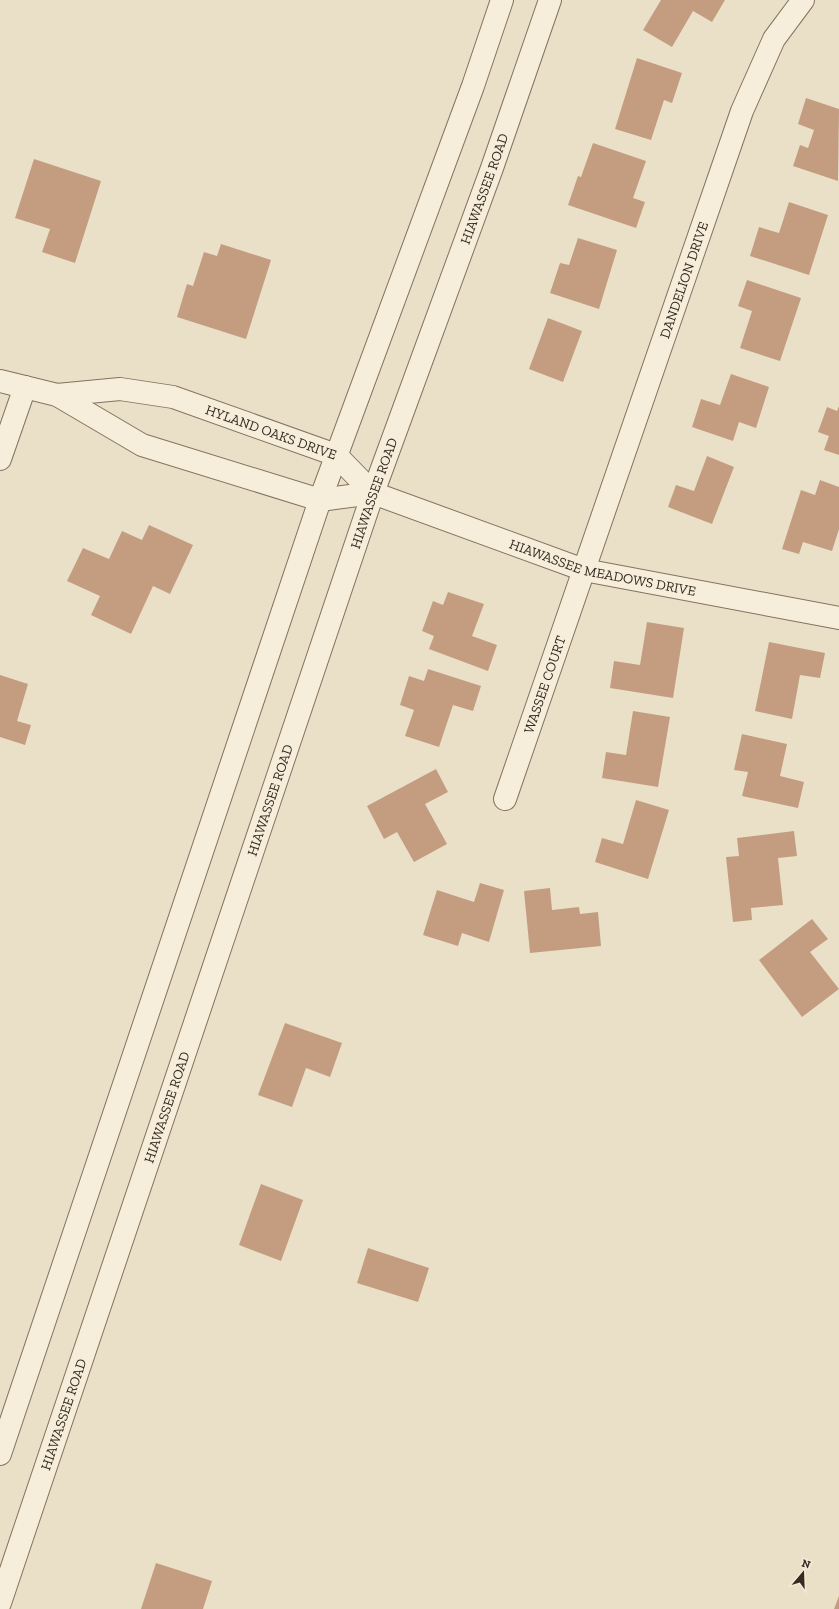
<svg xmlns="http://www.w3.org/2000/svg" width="839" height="1609" viewBox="0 0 839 1609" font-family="'Zilla Slab',serif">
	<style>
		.building { fill: #c49d81 }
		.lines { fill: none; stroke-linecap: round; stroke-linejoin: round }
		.minor-casing { stroke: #84725f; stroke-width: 24 }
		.minor { stroke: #f6edda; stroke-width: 22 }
		.labels { text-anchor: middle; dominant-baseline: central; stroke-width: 3; stroke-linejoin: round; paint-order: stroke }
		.street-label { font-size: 14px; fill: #362b21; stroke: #f2ead6 }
	</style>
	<rect width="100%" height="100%" fill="#eae0c8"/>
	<path class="building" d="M 661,0 L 725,0 L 712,22 L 693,11 L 672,47 L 643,30 Z
		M 637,58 L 682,73 L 672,103 L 664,100 L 651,140 L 615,129 Z
		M 806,98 L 839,109 L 838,181 L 793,166 L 800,145 L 808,148 L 814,130 L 798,124 Z
		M 593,143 L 646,161 L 633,198 L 645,202 L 636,228 L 568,205 L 578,176 L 581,177 Z
		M 34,159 L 101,181 L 75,263 L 42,252 L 50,229 L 15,218 Z
		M 789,202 L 828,215 L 809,275 L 750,256 L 759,227 L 779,233 Z
		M 578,238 L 617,250 L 599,309 L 550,293 L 560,263 L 569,265 Z
		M 221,244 L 271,260 L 246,339 L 177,317 L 187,284 L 193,286 L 204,252 L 217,256 Z
		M 747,280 L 801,298 L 780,361 L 740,348 L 752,311 L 738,306 Z
		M 548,318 L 582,331 L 563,382 L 529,369 Z
		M 731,374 L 769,387 L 756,428 L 739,422 L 733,441 L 692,427 L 701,399 L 720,405 Z
		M 839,406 L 839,455 L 824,450 L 829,436 L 818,432 L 827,407 L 837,411 Z
		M 707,456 L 734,467 L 712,524 L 668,507 L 676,485 L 694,491 Z
		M 820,480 L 839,487 L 839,529 L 832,551 L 803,542 L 799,554 L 782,549 L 801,490 L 815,495 Z
		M 149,525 L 193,545 L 170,594 L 153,586 L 131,634 L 91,615 L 100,596 L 67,581 L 83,548 L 109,559 L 122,531 L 142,540 Z
		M 448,592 L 484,604 L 472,636 L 497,645 L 488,671 L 429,649 L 434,636 L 422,631 L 433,601 L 443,605 Z
		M 647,622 L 684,628 L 673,698 L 610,688 L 614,661 L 640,665 Z
		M 769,642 L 825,653 L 820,678 L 800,675 L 792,719 L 755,711 Z
		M 428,669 L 481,686 L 473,711 L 453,705 L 439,747 L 405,736 L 414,710 L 400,705 L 409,676 L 424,681 Z
		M 0,675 L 28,684 L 17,721 L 31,725 L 25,745 L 0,737 Z
		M 633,711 L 670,717 L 658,787 L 602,778 L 606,752 L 626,755 Z
		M 742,734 L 787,744 L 780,776 L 804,782 L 798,808 L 742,796 L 748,772 L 734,770 Z
		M 436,769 L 448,792 L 425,804 L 447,844 L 414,862 L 397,832 L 384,839 L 367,806 Z
		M 636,800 L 669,810 L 648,879 L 595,862 L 602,838 L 623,844 Z
		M 794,831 L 797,856 L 778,858 L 783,905 L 751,908 L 752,920 L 733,922 L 726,857 L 739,856 L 737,838 Z
		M 480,883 L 504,890 L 489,942 L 462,933 L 458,946 L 423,935 L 437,890 L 474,902 Z
		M 550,888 L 552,910 L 579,907 L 580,914 L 598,912 L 601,946 L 530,953 L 524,891 Z
		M 812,919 L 828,939 L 810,952 L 839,989 L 802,1017 L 759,960 Z
		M 285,1023 L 342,1043 L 330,1077 L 306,1068 L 292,1107 L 258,1095 Z
		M 261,1184 L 303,1200 L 281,1261 L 239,1245 Z
		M 368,1248 L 429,1268 L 418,1302 L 357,1283 Z
		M 156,1563 L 212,1581 L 203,1609 L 141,1609 Z
		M 839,1596 L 839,1609 L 834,1609 Z"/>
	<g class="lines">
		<defs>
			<g id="minor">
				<path d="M 0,381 L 57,395 L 142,445 L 320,500 L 373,493"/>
				<path id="s1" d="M 57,395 L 120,389 L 173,397 L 336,455 L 373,493 L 584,570 L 839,618"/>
				<path d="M 0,459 L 25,387"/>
				<path id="s2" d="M 505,799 L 742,111 L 774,39 L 803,0"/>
				<path d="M 0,1454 L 320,500 L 473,86 L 502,0"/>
				<path id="s3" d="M 0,1603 L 373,493 L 492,168 L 550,0"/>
			</g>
		</defs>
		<use href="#minor" class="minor-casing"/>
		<use href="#minor" class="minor"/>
	</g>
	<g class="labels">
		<g class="street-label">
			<text stroke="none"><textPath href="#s3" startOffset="1495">HIAWASSEE ROAD</textPath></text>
			<text stroke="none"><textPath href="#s2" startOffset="549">DANDELION DRIVE</textPath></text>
			<text stroke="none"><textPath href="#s1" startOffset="221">HYLAND OAKS DRIVE</textPath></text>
			<text stroke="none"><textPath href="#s3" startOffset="1171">HIAWASSEE ROAD</textPath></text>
			<text stroke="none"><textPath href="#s1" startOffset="585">HIAWASSEE MEADOWS DRIVE</textPath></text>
			<text stroke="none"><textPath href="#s2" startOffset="121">WASSEE COURT</textPath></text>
			<text stroke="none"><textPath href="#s3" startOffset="847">HIAWASSEE ROAD</textPath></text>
			<text stroke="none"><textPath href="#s3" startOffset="523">HIAWASSEE ROAD</textPath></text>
			<text stroke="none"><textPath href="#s3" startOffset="199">HIAWASSEE ROAD</textPath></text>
		</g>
	</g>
	<g transform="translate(803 1573) rotate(19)" stroke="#f2ead6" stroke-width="3" paint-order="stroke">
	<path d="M0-3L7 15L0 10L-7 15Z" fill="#362b21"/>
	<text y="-6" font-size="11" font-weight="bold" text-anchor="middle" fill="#362b21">N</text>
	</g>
</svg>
